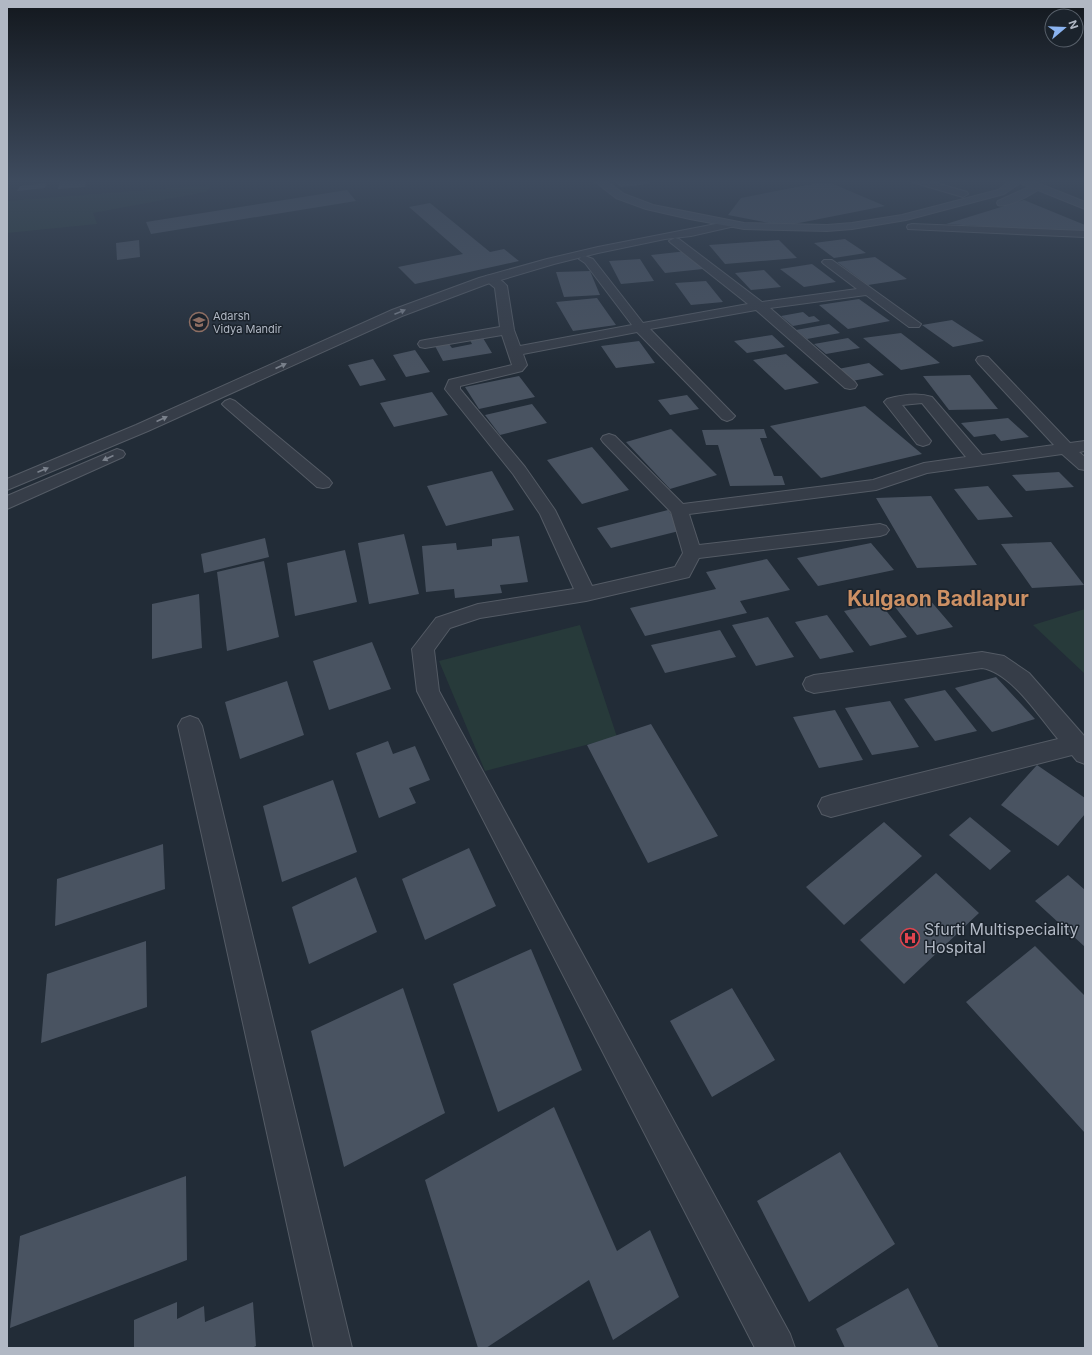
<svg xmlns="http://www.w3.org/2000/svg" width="1092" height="1355" viewBox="0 0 1092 1355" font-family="Inter,sans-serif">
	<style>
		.green { fill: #273a3a }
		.building { fill: #495361 }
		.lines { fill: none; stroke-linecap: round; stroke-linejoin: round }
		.minor-casing { stroke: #545b65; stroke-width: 2 }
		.tertiary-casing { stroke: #545b65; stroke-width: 2 }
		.secondary-casing { stroke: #545b65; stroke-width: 2 }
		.minor { fill: #363d48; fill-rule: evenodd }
		.tertiary { fill: #363d48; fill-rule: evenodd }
		.secondary { fill: #444d5a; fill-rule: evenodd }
		.oneway { fill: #7a818c }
		.labels { text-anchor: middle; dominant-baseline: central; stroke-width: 3; stroke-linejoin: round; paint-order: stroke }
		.far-poi-label { font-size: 11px; fill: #b1b8c4; stroke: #1b232c; text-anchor: start }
		.near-poi-label { font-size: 16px; fill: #b1b8c4; stroke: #1b232c; text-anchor: start }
		.town-label { font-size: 21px; font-weight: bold; fill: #cc9064; stroke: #1b232c }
	</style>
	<rect width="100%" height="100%" fill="#222c37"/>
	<path class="green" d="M 211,185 L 206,192 L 93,213 L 97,224 L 7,233 L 7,201 Z
		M 1085,609 L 1085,674 L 1033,625 Z
		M 580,625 L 617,737 L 485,771 L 439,661 Z"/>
	<path class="building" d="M 73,180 L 87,180 L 85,187 L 58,189 L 60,181 Z
		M 612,180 L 645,180 L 650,184 L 621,187 Z
		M 47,183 L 45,188 L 17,191 L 20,186 Z
		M 831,183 L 885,206 L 784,226 L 728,215 L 741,198 L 812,184 Z
		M 347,190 L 356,201 L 151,234 L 146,222 Z
		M 1024,200 L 1085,225 L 1085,232 L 946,224 Z
		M 430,203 L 490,252 L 504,249 L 519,261 L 415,284 L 398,267 L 463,254 L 409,207 Z
		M 845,239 L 866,253 L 834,258 L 814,243 Z
		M 139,240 L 140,257 L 117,260 L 116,243 Z
		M 779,240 L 797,258 L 725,264 L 709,245 Z
		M 687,251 L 703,269 L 665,273 L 651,255 Z
		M 875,257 L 907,279 L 868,285 L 837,262 Z
		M 640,259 L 654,281 L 621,284 L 609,261 Z
		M 812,264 L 836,282 L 804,287 L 780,269 Z
		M 764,270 L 781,287 L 751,290 L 735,273 Z
		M 590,271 L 600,295 L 564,297 L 556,272 Z
		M 706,281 L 723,302 L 691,305 L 675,283 Z
		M 597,298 L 616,325 L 573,331 L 556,302 Z
		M 859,299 L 890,321 L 848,329 L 819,305 Z
		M 803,312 L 809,317 L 814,316 L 820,321 L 793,326 L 781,316 Z
		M 952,320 L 984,341 L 953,347 L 922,325 Z
		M 829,324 L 840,333 L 807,339 L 796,330 Z
		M 901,333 L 940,363 L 901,370 L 863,338 Z
		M 772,335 L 785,347 L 747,353 L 734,341 Z
		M 483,338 L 492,353 L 443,361 L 435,346 L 449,344 L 452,348 L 472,344 L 470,340 Z
		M 848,338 L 860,348 L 826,354 L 814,344 Z
		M 639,341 L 655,363 L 616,368 L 601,346 Z
		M 415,350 L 430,372 L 406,377 L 393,355 Z
		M 786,354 L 819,383 L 785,390 L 753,360 Z
		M 373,359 L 386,380 L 360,386 L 348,365 Z
		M 869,363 L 884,375 L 852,381 L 838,369 Z
		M 970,375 L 998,409 L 949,410 L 923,376 Z
		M 519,376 L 535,397 L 479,409 L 465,387 Z
		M 432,392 L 448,415 L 394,427 L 380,403 Z
		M 687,395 L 699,409 L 670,415 L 658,400 Z
		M 532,404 L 547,423 L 500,435 L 485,415 Z
		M 865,406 L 922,454 L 821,478 L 770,426 Z
		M 1008,418 L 1029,437 L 1001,441 L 995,434 L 974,437 L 961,423 Z
		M 671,429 L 717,475 L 670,489 L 626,442 Z
		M 764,429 L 767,438 L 760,438 L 774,476 L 782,476 L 785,485 L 730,486 L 718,445 L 706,445 L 702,430 Z
		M 592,447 L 629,490 L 582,504 L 547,460 Z
		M 492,471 L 514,510 L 446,526 L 427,486 Z
		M 1059,472 L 1074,487 L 1026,491 L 1012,475 Z
		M 988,486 L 1013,517 L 978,520 L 954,489 Z
		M 931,496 L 977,565 L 917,568 L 876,498 Z
		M 668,510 L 683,530 L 611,548 L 597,528 Z
		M 404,534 L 419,594 L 369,604 L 358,543 Z
		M 519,536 L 528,582 L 500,585 L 502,593 L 455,598 L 454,589 L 426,592 L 422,546 L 456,543 L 457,550 L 492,546 L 492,539 Z
		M 265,538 L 269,557 L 204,573 L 201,554 Z
		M 1051,542 L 1084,585 L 1032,588 L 1001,544 Z
		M 871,543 L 894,570 L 818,586 L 797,558 Z
		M 345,550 L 357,602 L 295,616 L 287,563 Z
		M 767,559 L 790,590 L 740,601 L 747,613 L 645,636 L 630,608 L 716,589 L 706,572 Z
		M 264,561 L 279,637 L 227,651 L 217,572 Z
		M 199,594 L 202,648 L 152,659 L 152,604 Z
		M 929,599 L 953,627 L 917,635 L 895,607 Z
		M 880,603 L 907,637 L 870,646 L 844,611 Z
		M 827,615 L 854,652 L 820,659 L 795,622 Z
		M 768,617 L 794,657 L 756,666 L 732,625 Z
		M 720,630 L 736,657 L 665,673 L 651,645 Z
		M 372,642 L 391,689 L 329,710 L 313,661 Z
		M 996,677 L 1035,719 L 992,732 L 955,688 Z
		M 287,681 L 304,735 L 240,759 L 225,702 Z
		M 945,690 L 977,731 L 935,741 L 904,699 Z
		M 890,701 L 919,747 L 872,755 L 845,708 Z
		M 835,710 L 863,760 L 819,768 L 793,717 Z
		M 651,724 L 718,836 L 648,863 L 587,745 Z
		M 388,741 L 393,754 L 415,746 L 430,780 L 409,788 L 416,803 L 379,818 L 356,753 Z
		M 1037,765 L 1085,798 L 1085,814 L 1058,846 L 1001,805 Z
		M 333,780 L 357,852 L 282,882 L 263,806 Z
		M 970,817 L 1011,851 L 990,870 L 949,835 Z
		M 884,822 L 922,856 L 844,925 L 806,887 Z
		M 163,844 L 165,889 L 55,926 L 57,879 Z
		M 469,848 L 496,906 L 425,940 L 402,879 Z
		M 936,873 L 979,913 L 904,984 L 860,940 Z
		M 1068,875 L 1085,890 L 1085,947 L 1035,901 Z
		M 356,877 L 377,932 L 309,964 L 292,907 Z
		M 146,941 L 147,1007 L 41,1043 L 47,974 Z
		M 1035,946 L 1085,996 L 1085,1133 L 966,1002 Z
		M 531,949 L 582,1070 L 498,1112 L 453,984 Z
		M 403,988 L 445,1113 L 344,1167 L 311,1031 Z
		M 732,988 L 775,1060 L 712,1097 L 670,1021 Z
		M 554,1107 L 617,1251 L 650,1230 L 679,1297 L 613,1340 L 589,1280 L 486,1348 L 478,1348 L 425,1180 Z
		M 840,1152 L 895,1244 L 809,1302 L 757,1201 Z
		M 186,1176 L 187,1260 L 10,1328 L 20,1236 Z
		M 908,1288 L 939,1348 L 845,1348 L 836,1329 Z
		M 177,1302 L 177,1319 L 204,1306 L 205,1322 L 253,1302 L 256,1346 L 252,1348 L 134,1348 L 134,1320 Z"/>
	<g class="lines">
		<defs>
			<path id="minor" d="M 910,180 L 926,180 L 967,192 L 968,194 L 963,197 L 912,182 Z
				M 912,224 L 1085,231 L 1085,237 L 908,229 L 907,227 L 908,225 Z
				M 675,238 L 679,239 L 762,302 L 857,289 L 824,264 L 822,262 L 824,260 L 832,260 L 921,324 L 919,327 L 909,327 L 866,295 L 770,308 L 855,382 L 857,385 L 855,388 L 850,389 L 845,388 L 756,310 L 650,329 L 732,413 L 735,416 L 732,419 L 727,421 L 722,419 L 637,332 L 523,354 L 527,365 L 522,371 L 460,386 L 460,389 L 525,467 L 555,510 L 592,586 L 675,567 L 683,553 L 671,512 L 603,442 L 601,439 L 603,436 L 609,434 L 615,436 L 683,504 L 873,480 L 924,463 L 966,457 L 922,403 L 902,405 L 931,441 L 929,444 L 923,446 L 917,444 L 884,402 L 887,399 C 901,395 918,392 932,397 L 982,455 L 1054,445 L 978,363 L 976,360 L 978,357 L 983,356 L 988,357 L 1070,443 L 1085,441 L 1085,451 L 1079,452 L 1085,457 L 1085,470 L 1079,469 L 1062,454 L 927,473 L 876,490 L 689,514 L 699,545 L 880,524 L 886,526 L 889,530 L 886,534 L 880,536 L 699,558 L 689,577 L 586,601 L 480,618 L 450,628 L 434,650 L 439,691 L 790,1334 L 795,1348 L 755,1348 L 417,691 L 412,649 L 436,618 L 478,604 L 574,589 L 540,514 L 513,474 L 445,389 L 449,380 L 512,365 L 502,335 L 425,348 L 420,347 L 418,344 L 420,341 L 425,340 L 500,327 L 495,288 L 484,279 L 486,276 C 494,275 502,280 507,286 L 514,330 L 520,346 L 632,325 L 585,263 L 579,259 L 581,257 L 585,256 L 593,259 L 643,323 L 748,304 L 671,243 L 669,241 Z
				M 230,399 L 235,401 L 329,479 L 332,483 L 329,487 L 323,488 L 317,487 L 225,407 L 222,404 L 225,401 Z
				M 982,652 L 1004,656 L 1029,673 L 1085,737 L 1085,764 L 1077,761 L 1072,755 L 831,817 L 822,814 L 818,806 L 822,798 L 831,795 L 1058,739 C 1039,717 1012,673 982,668 L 814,693 L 806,690 L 803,684 L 806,678 L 814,675 Z
				M 190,716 L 198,719 L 202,726 L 352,1348 L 314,1348 L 178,726 L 182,719 Z"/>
			<path id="tertiary" d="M 731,221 L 735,222 L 736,224 L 735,226 L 691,236 L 665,239 L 598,253 L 554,264 L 487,284 L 402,316 L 148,431 L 7,490 L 7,479 L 136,425 L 392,310 L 479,278 L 547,259 L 598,247 Z
				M 117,449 L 123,451 L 125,454 L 123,457 L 7,509 L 7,496 Z"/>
			<path id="secondary" d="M 593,180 L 605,180 L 624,194 L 653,205 L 744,223 L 827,225 L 852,223 L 902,215 L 998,190 L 1012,180 L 1030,180 L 1085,202 L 1085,209 L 1038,190 C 1030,195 1008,208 998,205 L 997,203 L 998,201 L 1029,187 L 1020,183 L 1004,194 L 906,220 L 852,229 L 827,231 L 744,229 L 690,219 L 646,209 L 616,198 Z"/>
		</defs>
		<use href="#minor" class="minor-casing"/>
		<use href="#tertiary" class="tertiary-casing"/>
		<use href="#secondary" class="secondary-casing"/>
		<use href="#minor" class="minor"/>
		<use href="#tertiary" class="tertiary"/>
		<use href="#secondary" class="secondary"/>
	</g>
	<defs><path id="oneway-solid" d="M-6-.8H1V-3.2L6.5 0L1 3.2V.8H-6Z"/></defs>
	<g class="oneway">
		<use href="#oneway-solid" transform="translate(400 312) rotate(-22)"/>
		<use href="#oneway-solid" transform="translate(281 366) rotate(-24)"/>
		<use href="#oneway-solid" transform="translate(162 419) rotate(-24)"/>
		<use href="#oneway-solid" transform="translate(108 458) rotate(156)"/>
		<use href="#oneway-solid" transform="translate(43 470) rotate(-23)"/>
	</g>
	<linearGradient id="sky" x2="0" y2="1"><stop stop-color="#13181e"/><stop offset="0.49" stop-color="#3e4b5e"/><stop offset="1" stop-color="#3e4b5e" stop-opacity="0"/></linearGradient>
	<rect width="1092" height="370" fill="url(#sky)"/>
	<defs>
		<symbol id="school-ring" viewBox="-11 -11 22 22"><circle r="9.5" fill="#1b232c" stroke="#8d6e63" stroke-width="1.5"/><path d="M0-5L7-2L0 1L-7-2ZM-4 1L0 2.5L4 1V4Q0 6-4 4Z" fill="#8d6e63"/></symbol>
		<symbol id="hospital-ring" viewBox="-11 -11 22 22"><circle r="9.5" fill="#1b232c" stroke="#e0444e" stroke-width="1.5"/><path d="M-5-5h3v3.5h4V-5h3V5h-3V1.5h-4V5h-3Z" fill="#e0444e"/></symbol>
	</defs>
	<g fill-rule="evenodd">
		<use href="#school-ring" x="188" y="311" width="22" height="22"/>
		<use href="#hospital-ring" x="899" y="927" width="22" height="22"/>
	</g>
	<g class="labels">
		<g class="far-poi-label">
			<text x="213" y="316">Adarsh<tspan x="213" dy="13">Vidya Mandir</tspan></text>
		</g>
		<g class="near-poi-label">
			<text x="924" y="929">Sfurti Multispeciality<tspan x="924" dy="18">Hospital</tspan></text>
		</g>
		<g class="town-label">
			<text x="938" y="598">Kulgaon Badlapur</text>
		</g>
	</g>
	<rect width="1092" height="1355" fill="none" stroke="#b1b8c4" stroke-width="16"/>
	<g transform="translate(1064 28) rotate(71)"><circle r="19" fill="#1b232c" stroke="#575f69"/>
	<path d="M0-3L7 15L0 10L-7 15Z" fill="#8ab3f0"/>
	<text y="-6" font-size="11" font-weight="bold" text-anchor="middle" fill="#b1b8c4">N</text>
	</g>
</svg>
